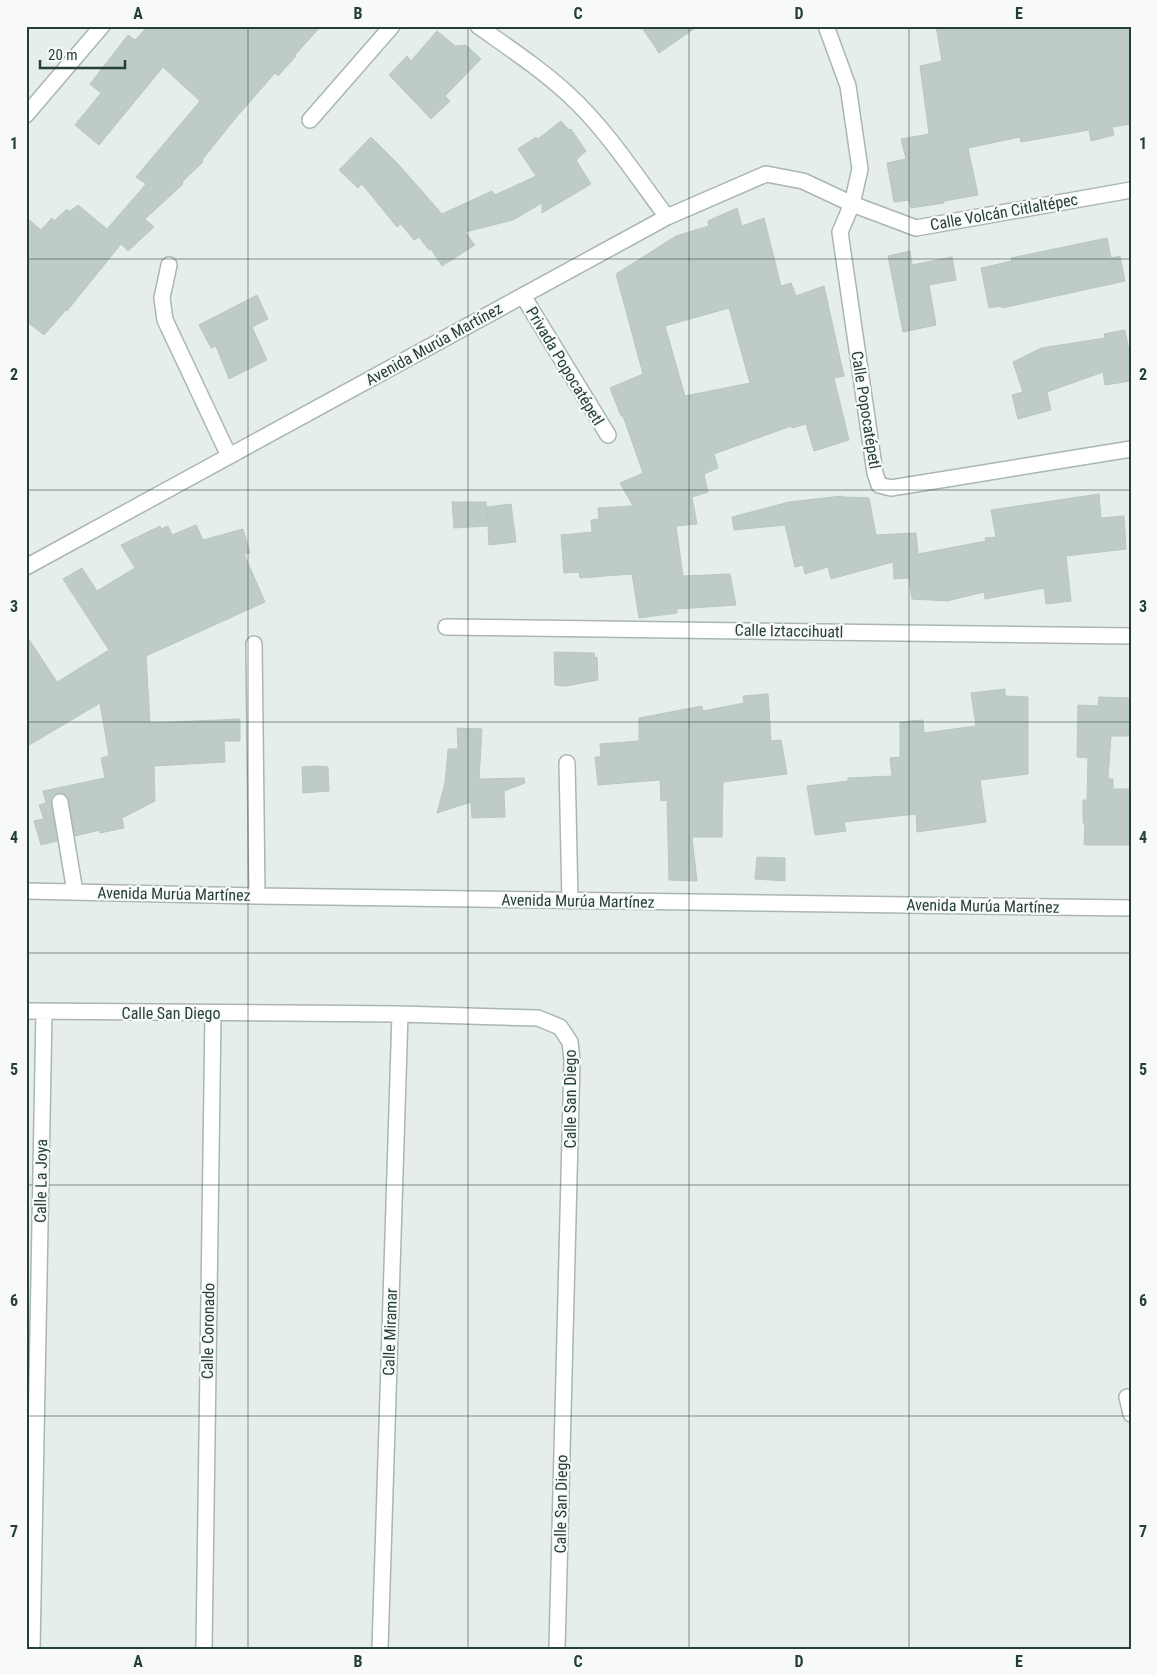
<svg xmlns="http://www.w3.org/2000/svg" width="1157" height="1675" viewBox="0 0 1157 1675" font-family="'Roboto Condensed',sans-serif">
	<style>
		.building { fill: #becbc7; stroke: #b9c7c2; fill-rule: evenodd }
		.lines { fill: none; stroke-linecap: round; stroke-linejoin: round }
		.minor-casing { stroke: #a9b6b2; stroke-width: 18 }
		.minor { stroke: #fff; stroke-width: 15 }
		.grid { fill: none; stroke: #263f3a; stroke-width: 1; stroke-opacity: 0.55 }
		.labels { text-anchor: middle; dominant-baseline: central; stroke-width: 4.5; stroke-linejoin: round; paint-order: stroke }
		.street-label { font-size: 16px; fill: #263f3a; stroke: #f7faf9 }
		.neatline { fill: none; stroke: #263f3a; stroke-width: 2 }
		.grid-label { font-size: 16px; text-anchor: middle; font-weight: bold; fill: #263f3a }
	</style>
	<rect width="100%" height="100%" fill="#e6eeeb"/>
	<path class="building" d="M 148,26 L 321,26 L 295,55 L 296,56 L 278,76 L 275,73 L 234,120 L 202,160 L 203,162 L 182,182 L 183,184 L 145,219 L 154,227 L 128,251 L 121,244 L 67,311 L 66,310 L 44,335 L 26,321 L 26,217 L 41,230 L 52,218 L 54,221 L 67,209 L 69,212 L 78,205 L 107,229 L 146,184 L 136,177 L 200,101 L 163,67 L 99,145 L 75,125 L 101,93 L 90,84 L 128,35 L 135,40 Z
		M 641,26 L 698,26 L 659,53 Z
		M 936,26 L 1131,26 L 1131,124 L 1112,127 L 1114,135 L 1091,141 L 1089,130 L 1021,142 L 1020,137 L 968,148 L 978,195 L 944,201 L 944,203 L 911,208 L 909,200 L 894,202 L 887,163 L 906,159 L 901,139 L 929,134 L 920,66 L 942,61 Z
		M 437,31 L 455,46 L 466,45 L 481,59 L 445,96 L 450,101 L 431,119 L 389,75 L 407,56 L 411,61 Z
		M 561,121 L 569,130 L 571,129 L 586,151 L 576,160 L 591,184 L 542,213 L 542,203 L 513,220 L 465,232 L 475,245 L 442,266 L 431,249 L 429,250 L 419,237 L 414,240 L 401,224 L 397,227 L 362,184 L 358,188 L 339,170 L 371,137 L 399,165 L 442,214 L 492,191 L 495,195 L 536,176 L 518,149 L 536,137 L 538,139 Z
		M 737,208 L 742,226 L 764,218 L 781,286 L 791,283 L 796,296 L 824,286 L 844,376 L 834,378 L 849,440 L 814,451 L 806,424 L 792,428 L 791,426 L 714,454 L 718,468 L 704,474 L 708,492 L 692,497 L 697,524 L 676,526 L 683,576 L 730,574 L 736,605 L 677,609 L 677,613 L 639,618 L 632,574 L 580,578 L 579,572 L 564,573 L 561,535 L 592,532 L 591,520 L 599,519 L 598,508 L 633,506 L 620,483 L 643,473 L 623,416 L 621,416 L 610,388 L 643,374 L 616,274 L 676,236 L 709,226 L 708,221 ZM 729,308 L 750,383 L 685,396 L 665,326 Z
		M 1107,238 L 1111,258 L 1120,256 L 1125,281 L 1002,308 L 1001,306 L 989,308 L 981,268 L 1012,261 L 1011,258 Z
		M 910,251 L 912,265 L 952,257 L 956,280 L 929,285 L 936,325 L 903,332 L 888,256 Z
		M 257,295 L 268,319 L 252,327 L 267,360 L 229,379 L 216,346 L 211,348 L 199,325 Z
		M 1125,330 L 1131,361 L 1131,381 L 1105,385 L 1103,372 L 1047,392 L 1051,410 L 1018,419 L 1012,395 L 1023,392 L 1013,362 L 1041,348 L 1105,338 L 1104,334 Z
		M 1099,494 L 1101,518 L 1124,516 L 1126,549 L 1066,556 L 1071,601 L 1046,604 L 1044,588 L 985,599 L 984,592 L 947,601 L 912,599 L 909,578 L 894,579 L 893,562 L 831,579 L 828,567 L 805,574 L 803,565 L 795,567 L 785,525 L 734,530 L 732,517 L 789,502 L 842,496 L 843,497 L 869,498 L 876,535 L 916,533 L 918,554 L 986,541 L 985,538 L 996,537 L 991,510 Z
		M 452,502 L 486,502 L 487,526 L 454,528 Z
		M 511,504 L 516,542 L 489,545 L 487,507 Z
		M 196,525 L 203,540 L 243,529 L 250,553 L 244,554 L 265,602 L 146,656 L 150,723 L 240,719 L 240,741 L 224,741 L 225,762 L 154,766 L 155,801 L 122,818 L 124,828 L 100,833 L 100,830 L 75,836 L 68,796 L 63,793 L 54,794 L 51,798 L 51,804 L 57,841 L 41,845 L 34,821 L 44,819 L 39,805 L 46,803 L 43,791 L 105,778 L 101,758 L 109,756 L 100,703 L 26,747 L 26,635 L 57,682 L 109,650 L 63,579 L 82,568 L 97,591 L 135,568 L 121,545 L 160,526 L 161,529 L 168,526 L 172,535 Z
		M 554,652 L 594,653 L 595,658 L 597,657 L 598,680 L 566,686 L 555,685 Z
		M 1005,689 L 1005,696 L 1028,697 L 1028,774 L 980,780 L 986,822 L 917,832 L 916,814 L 844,822 L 846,831 L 815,835 L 807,786 L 848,781 L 848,778 L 892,776 L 890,758 L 900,757 L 900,722 L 923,720 L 924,733 L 976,726 L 971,693 Z
		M 768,694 L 771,741 L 781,740 L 787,774 L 723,782 L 722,837 L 692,837 L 697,881 L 669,880 L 667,800 L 661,801 L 660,780 L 598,785 L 595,757 L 601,757 L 600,744 L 639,741 L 639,718 L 702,706 L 703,711 L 744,703 L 743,696 Z
		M 1099,697 L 1131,698 L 1131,736 L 1111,736 L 1108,779 L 1113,779 L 1113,789 L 1131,789 L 1131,845 L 1084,845 L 1085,823 L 1083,823 L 1083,800 L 1087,800 L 1088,758 L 1077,757 L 1078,705 L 1098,706 Z
		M 457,728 L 482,729 L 479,779 L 524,778 L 525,783 L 504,791 L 505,817 L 472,818 L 471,802 L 437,813 L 445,783 L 448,749 L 458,749 Z
		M 314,766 L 328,767 L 329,791 L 303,793 L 302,767 Z
		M 757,857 L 785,858 L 785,881 L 755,879 Z"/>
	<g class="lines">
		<defs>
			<path id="minor" d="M 478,26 C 509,48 541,69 569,95 C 607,130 636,176 667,217
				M 826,26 L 848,86 L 860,169 L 852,204 L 840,232 L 875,473 L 879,485 L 891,488 L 1131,449
				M 26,115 L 102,26
				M 310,120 L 392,26
				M 169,265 L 162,298 L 165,320 L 229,456
				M 523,296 L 608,435
				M 26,567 L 667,217 L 766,174 L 803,181 L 852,204 L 916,228 L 1131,190
				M 446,627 L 1131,636
				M 254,644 L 257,896
				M 567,763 L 570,901
				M 60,802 L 75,892
				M 26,891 L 257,896 L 1131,908
				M 26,1011 L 400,1014 L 538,1018 L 560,1027 L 570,1042 L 572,1060 L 557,1649
				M 1127,1397 L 1131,1414
				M 32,1649 L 44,1012
				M 204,1649 L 213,1014
				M 380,1649 L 400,1014"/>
		</defs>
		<use href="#minor" class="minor-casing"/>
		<use href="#minor" class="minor"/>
	</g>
	<path class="grid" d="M 248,26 L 248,1649M 468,26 L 468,1649M 689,26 L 689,1649M 909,26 L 909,1649M 26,259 L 1131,259M 26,490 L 1131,490M 26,722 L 1131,722M 26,953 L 1131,953M 26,1185 L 1131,1185M 26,1416 L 1131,1416"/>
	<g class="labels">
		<g class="street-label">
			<text transform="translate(1004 212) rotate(-10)">Calle Volcán Citlaltépec</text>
			<text transform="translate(434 344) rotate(-29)">Avenida Murúa Martínez</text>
			<text transform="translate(565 366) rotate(59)">Privada Popocatépetl</text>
			<text transform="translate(866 410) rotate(81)">Calle Popocatépetl</text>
			<text transform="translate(789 631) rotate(1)">Calle Iztaccihuatl</text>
			<text transform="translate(174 894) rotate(1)">Avenida Murúa Martínez</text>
			<text transform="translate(578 901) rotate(1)">Avenida Murúa Martínez</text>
			<text transform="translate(983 906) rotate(1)">Avenida Murúa Martínez</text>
			<text x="171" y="1013">Calle San Diego</text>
			<text transform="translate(570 1099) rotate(-90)">Calle San Diego</text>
			<text transform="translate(41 1181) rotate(-89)">Calle La Joya</text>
			<text transform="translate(208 1331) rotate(-89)">Calle Coronado</text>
			<text transform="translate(390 1332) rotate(-88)">Calle Miramar</text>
			<text transform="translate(561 1504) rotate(-89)">Calle San Diego</text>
		</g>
	</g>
	<rect width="1157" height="1675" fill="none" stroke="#f7faf9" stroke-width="55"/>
	<path d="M40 60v8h85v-8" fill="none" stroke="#263f3a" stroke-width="2.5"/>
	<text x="48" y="60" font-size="15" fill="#263f3a" stroke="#f7faf9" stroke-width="4" paint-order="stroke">20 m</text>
	<rect x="28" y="28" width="1102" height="1620" class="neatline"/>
	<g class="grid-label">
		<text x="138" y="19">A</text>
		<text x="358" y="19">B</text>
		<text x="578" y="19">C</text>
		<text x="799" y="19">D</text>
		<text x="1019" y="19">E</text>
		<text x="14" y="149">1</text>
		<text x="1143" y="149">1</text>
		<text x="14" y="380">2</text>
		<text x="1143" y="380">2</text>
		<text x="14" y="612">3</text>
		<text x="1143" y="612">3</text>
		<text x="14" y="843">4</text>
		<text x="1143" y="843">4</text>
		<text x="14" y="1075">5</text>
		<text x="1143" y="1075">5</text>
		<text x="14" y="1306">6</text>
		<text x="1143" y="1306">6</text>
		<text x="14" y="1537">7</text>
		<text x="1143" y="1537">7</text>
		<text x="138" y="1667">A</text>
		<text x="358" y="1667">B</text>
		<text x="578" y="1667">C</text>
		<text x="799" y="1667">D</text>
		<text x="1019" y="1667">E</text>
	</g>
</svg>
